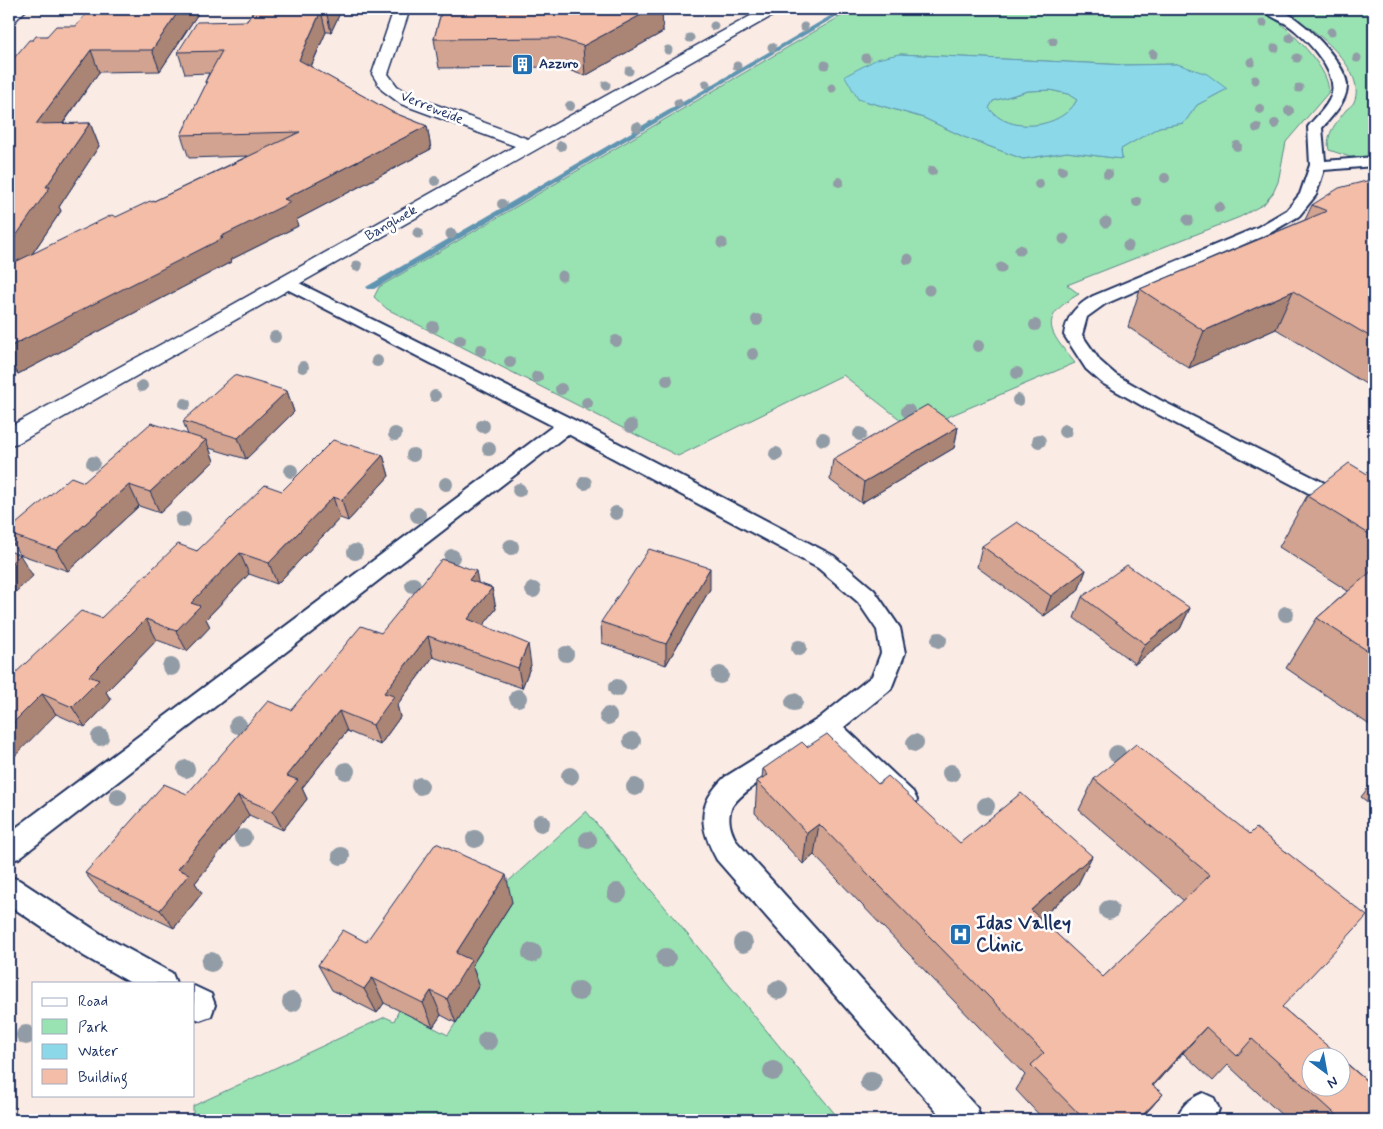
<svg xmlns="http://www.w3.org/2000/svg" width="1383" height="1129" viewBox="0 0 1383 1129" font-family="Mynerve,sans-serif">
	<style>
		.green { fill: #99e2b1; stroke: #5a8888; fill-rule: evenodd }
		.water { fill: #8bd9e8; stroke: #5e95b1; fill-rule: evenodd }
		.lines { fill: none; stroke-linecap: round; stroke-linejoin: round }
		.stream { fill: #5e95b1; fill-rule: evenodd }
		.service-casing { stroke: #1b2f5e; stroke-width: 4 }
		.minor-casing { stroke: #1b2f5e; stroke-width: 3 }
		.tertiary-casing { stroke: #1b2f5e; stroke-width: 3 }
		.service { fill: #fff; fill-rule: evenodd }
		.minor { fill: #fff; fill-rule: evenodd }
		.tertiary { fill: #fff; fill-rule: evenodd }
		.tree { fill: #919ca6 }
		.wall { fill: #d1a390; stroke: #1b2f5e }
		.shaded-wall { fill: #aa8475; stroke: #1b2f5e }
		.building { fill: #f3bda7; stroke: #1b2f5e }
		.labels { text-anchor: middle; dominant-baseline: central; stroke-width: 5; stroke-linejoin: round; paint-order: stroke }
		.far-poi-label { font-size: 14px; font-weight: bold; fill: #1b2f5e; stroke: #fff; text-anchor: start }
		.far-street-label { font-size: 14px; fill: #1b2f5e; stroke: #fff }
		.near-poi-label { font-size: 19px; font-weight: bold; fill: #1b2f5e; stroke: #fff; text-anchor: start }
	</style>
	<rect width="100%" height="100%" fill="#fbebe5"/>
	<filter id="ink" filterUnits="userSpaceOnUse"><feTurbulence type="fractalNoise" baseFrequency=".02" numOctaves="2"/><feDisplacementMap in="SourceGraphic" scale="10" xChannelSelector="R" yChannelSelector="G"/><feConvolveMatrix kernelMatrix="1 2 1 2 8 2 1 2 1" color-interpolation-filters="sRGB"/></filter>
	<g filter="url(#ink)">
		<path class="green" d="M 853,9 L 1256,9 C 1264,13 1272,17 1279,22 C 1294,34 1333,73 1328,93 L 1286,142 L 1278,182 L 1273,193 L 1264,204 L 1240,217 L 1067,285 L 1079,294 C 1036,319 1050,332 1075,363 L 933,423 L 906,424 L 843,375 L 678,456 L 387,309 L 374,297 L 379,287 ZM 899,54 L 1127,65 L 1177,64 L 1227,89 L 1197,105 L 1184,123 L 1159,127 L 1121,149 L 1122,159 L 1067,152 L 1023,159 L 964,137 L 924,118 L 858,99 Z
			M 1280,9 L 1374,9 L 1374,157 L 1350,157 L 1329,150 C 1325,134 1337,122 1346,110 C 1348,108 1353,105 1354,102 C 1369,68 1305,21 1280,9 Z
			M 1050,90 L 1068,94 L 1077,100 C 1061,130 1008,135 989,108 L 993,101 L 1028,91 Z
			M 586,811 L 840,1120 L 193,1120 L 193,1106 L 385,1017 L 394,1021 L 399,1010 L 448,1035 L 479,986 L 464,978 L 512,902 L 501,888 Z"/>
		<path class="water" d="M 899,54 L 1127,65 L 1177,64 L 1207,74 L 1227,89 L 1197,105 L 1184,123 L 1159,127 L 1121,149 L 1122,159 L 1067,152 L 1023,159 L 964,137 L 924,118 L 858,99 L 845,76 L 877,59 ZM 1050,90 L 1068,94 L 1077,100 C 1062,129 1008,135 989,108 L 993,101 L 1028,91 Z"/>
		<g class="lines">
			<path class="stream" d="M 842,9 L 849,9 L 374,289 L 368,289 L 366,287 Z"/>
			<defs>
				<path id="service" d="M 1262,9 C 1266,9 1273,8 1277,9 C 1299,14 1345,62 1347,84 C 1348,101 1332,116 1322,128 L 1325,161 L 1374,157 L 1374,166 L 1324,170 L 1316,195 L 1299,216 L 1270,233 L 1105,304 L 1087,317 L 1082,335 L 1100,361 L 1116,375 L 1160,400 L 1374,508 L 1374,526 L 1366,523 L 1146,408 L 1102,383 L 1086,369 L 1064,335 C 1067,315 1076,306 1093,296 L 1258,227 L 1287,210 L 1300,194 L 1310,165 L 1308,127 C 1315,117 1326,109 1331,96 C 1340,73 1306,38 1288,25 C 1280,20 1268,16 1262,9 Z
					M 287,277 L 574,420 L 834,556 L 874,590 L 900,628 L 905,653 L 891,689 L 844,727 L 913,792 L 917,800 L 913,808 L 904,812 L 895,808 L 825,740 C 807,752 737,791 731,809 C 727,820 731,832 737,842 L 977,1108 L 981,1120 L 944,1120 L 717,860 C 699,827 696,804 725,777 L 818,719 L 872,676 L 881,653 L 877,630 L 858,602 L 818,568 L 568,434 L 19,858 L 9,861 L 9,833 L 553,426 L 281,286 L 278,282 L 281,278 Z
					M 9,876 L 19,880 L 104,936 L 172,973 L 176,983 L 131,983 L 84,956 L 9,905 Z
					M 194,986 L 211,994 L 215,1005 L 211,1016 L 200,1020 L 194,1018 Z
					M 1203,1093 L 1214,1098 L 1219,1109 L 1215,1120 L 1176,1120 C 1181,1106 1189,1099 1203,1093 Z"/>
				<path id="minor" d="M 394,9 L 410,9 L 388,74 L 397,86 L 413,96 L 528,139 L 763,9 L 782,9 L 779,12 L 18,443 L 9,445 L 9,427 L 193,327 L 515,146 L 401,104 L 382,90 L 372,74 Z"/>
				<path id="tertiary" d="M 11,9 L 27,9 L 14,22 L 9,24 L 9,11 Z"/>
			</defs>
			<use href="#service" class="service-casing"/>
			<use href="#minor" class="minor-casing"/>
			<use href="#tertiary" class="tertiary-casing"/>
			<use href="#service" class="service"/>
			<use href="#minor" class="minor"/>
			<use href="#tertiary" class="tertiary"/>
		</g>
		<g class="tree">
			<circle cx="1263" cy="23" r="4.5"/>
			<circle cx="714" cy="26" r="4.5"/>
			<circle cx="804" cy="27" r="4.5"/>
			<circle cx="1331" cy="32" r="4.5"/>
			<circle cx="690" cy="38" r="4.5"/>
			<circle cx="1290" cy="38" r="4.5"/>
			<circle cx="1053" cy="41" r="4.5"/>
			<circle cx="772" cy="47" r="4.5"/>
			<circle cx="1275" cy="48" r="4.5"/>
			<circle cx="668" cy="50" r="4.5"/>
			<circle cx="1153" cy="54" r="4.5"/>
			<circle cx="866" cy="58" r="4.5"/>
			<circle cx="1297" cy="58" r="4.5"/>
			<circle cx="1357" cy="58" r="4.5"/>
			<circle cx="1251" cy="62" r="4.5"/>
			<circle cx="825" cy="65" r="4.5"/>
			<circle cx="737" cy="66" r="4.5"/>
			<circle cx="629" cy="71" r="4.5"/>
			<circle cx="1255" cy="80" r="4.5"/>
			<circle cx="706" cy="84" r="4.5"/>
			<circle cx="606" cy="85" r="4.5"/>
			<circle cx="832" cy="88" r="4.5"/>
			<circle cx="1299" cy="88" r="4.5"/>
			<circle cx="678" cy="103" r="4.5"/>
			<circle cx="570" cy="106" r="5"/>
			<circle cx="1260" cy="109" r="5"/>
			<circle cx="1289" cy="111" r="5"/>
			<circle cx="1275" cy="124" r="5"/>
			<circle cx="637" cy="127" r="5"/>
			<circle cx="1257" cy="128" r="5"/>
			<circle cx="561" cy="146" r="5"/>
			<circle cx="1237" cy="146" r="5"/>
			<circle cx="1062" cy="170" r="5"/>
			<circle cx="932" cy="171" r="5"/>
			<circle cx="1108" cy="174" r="5"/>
			<circle cx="1165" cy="178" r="5"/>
			<circle cx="435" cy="181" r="5"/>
			<circle cx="839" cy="182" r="5"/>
			<circle cx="1039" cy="184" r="5"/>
			<circle cx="1137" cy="202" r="5"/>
			<circle cx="502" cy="204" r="5"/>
			<circle cx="1219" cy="207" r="5.5"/>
			<circle cx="1188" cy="220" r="5.5"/>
			<circle cx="1106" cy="222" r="5.5"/>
			<circle cx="418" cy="233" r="5.5"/>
			<circle cx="451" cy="234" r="5.5"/>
			<circle cx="1064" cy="239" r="5.5"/>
			<circle cx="722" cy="243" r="5.5"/>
			<circle cx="1128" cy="246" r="5.5"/>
			<circle cx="1020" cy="250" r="5.5"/>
			<circle cx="908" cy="259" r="5.5"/>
			<circle cx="357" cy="266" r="5.5"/>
			<circle cx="1001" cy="268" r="5.5"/>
			<circle cx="562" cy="276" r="5.5"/>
			<circle cx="929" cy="290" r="5.5"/>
			<circle cx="757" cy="320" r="6"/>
			<circle cx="1035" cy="325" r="6"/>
			<circle cx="433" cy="327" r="6"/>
			<circle cx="275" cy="337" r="6"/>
			<circle cx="460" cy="340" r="6"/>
			<circle cx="616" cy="341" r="6"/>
			<circle cx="978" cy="346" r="6"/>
			<circle cx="481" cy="350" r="6"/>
			<circle cx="753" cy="354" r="6"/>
			<circle cx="377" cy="361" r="6"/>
			<circle cx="510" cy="362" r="6"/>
			<circle cx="303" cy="367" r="6"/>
			<circle cx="1017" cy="373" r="6"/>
			<circle cx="537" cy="377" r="6"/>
			<circle cx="667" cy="380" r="6"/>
			<circle cx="142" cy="386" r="6"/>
			<circle cx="561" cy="389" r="6"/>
			<circle cx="435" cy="396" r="6"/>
			<circle cx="1018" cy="400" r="6"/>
			<circle cx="587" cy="403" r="6"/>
			<circle cx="185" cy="404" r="6"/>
			<circle cx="908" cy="411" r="7"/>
			<circle cx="483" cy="426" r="7"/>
			<circle cx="631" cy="426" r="7"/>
			<circle cx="1065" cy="431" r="7"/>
			<circle cx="395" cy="434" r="7"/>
			<circle cx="860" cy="434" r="7"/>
			<circle cx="823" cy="439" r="7"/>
			<circle cx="1039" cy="441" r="7"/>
			<circle cx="489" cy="449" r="7"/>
			<circle cx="776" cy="454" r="7"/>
			<circle cx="413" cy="455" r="7"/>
			<circle cx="93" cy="463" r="7"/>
			<circle cx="291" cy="471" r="7"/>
			<circle cx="585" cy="483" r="7"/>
			<circle cx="446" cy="484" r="7"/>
			<circle cx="519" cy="490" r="7"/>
			<circle cx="616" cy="513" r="7"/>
			<circle cx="418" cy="515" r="8"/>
			<circle cx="183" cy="520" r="8"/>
			<circle cx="511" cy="547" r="8"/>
			<circle cx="355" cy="552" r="8"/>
			<circle cx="452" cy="557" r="8"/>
			<circle cx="413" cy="585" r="8"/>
			<circle cx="533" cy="590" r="8"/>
			<circle cx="1286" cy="614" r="8"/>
			<circle cx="939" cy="640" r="8"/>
			<circle cx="799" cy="648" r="8"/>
			<circle cx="566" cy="654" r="8"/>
			<circle cx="171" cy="667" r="9"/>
			<circle cx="720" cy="675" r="9"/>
			<circle cx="617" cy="688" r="9"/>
			<circle cx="518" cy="698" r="9"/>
			<circle cx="794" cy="702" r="9"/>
			<circle cx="608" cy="716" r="9"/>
			<circle cx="238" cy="725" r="9"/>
			<circle cx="100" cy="737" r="9"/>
			<circle cx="632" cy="741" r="9"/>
			<circle cx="915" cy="743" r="9"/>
			<circle cx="1117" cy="754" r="9"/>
			<circle cx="186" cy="769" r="9"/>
			<circle cx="346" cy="771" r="9"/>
			<circle cx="951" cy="773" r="9"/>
			<circle cx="570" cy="776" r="9"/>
			<circle cx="420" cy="786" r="9"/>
			<circle cx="635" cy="787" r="9"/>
			<circle cx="118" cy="797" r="9"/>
			<circle cx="986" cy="806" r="9"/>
			<circle cx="541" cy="823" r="9"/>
			<circle cx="243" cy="838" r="9"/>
			<circle cx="475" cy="839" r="9"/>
			<circle cx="588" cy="840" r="9"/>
			<circle cx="341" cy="856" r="9"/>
			<circle cx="617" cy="893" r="10"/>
			<circle cx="1109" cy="910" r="10"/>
			<circle cx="743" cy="943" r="10"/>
			<circle cx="532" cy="953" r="10"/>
			<circle cx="666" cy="958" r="10"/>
			<circle cx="211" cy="962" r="10"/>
			<circle cx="778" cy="990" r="10"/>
			<circle cx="579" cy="991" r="10"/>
			<circle cx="292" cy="1002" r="10"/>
			<circle cx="26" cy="1035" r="10"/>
			<circle cx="487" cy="1041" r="10"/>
			<circle cx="773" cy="1071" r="10"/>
			<circle cx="871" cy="1082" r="11"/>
		</g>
		<path class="wall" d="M 201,9 L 160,71 L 99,72 L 63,124 L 90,123 L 99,146 L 59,207 L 61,211 L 32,254 L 152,202 L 248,156 L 189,158 L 181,135 L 206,85 L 205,82 L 209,73 L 185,74 L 178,52 L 247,21 L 255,9 L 342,9 L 331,32 L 326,32 L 311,67 L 392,112 L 427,126 L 431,149 L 296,220 L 298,226 L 230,260 L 231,262 L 18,374 L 9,367 L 9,64 L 33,40 L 47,36 Z
			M 442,9 L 662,9 L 663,32 L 585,76 L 560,67 L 439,68 L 434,39 Z
			M 1374,179 L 1374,389 L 1276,329 L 1189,368 L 1128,327 L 1140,289 L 1305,220 L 1312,205 Z
			M 287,391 L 294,412 L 246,459 L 209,448 L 214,461 L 160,513 L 139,506 L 68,571 L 19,554 L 9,537 L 9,530 L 84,482 L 188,435 L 183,421 Z
			M 958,427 L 954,448 L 861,503 L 830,480 L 833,459 Z
			M 383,455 L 389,476 L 348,521 L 340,518 L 277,584 L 249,574 L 206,619 L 210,627 L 187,651 L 157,640 L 106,692 L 111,700 L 85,727 L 56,714 L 9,679 L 101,618 L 282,491 Z
			M 1374,478 L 1374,728 L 1286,668 L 1317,618 L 1348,591 L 1279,547 L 1307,496 Z
			M 982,546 L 1086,570 L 1078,591 L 1044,616 L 977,567 Z
			M 478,583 L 492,588 L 496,609 L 483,625 L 531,665 L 522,688 L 433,657 L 397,705 L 400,717 L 380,745 L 347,731 L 302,788 L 307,799 L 283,830 L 249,815 L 195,883 L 202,893 L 174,928 L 100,892 L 85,873 L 187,794 L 291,710 L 381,633 Z
			M 710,589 L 666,665 L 602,643 L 601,622 Z
			M 1082,597 L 1190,608 L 1180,629 L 1135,664 L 1074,618 Z
			M 807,747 L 878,784 L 960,843 L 1092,856 L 1077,886 L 1040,919 L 1103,977 L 1184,901 L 1079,810 L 1094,779 L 1250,834 L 1282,1007 L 1366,1080 L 1374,1073 L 1374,1120 L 1287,1120 L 1228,1065 L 1213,1081 L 1183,1053 L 1153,1086 L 1163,1094 L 1140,1120 L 1044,1120 L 1016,1090 L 1025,1075 L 814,855 L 803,864 L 755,813 L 757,781 L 762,778 L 763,769 Z
			M 1374,780 L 1374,807 L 1361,797 Z
			M 512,902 L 472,965 L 479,985 L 456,1023 L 441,1015 L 433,1027 L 384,1003 L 377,1013 L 332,990 L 318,965 L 366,942 Z"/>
		<path class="shaded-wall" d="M 180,9 L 201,9 L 160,71 L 152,50 Z
			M 327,9 L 342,9 L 331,32 L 326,11 Z
			M 652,9 L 662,9 L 663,32 L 585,76 L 583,46 Z
			M 321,11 L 326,32 L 304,82 L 299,60 Z
			M 91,50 L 99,72 L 46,147 L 36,124 Z
			M 90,123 L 99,146 L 59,207 L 61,211 L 9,288 L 9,246 L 46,187 Z
			M 427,126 L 431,149 L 296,220 L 298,226 L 230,260 L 231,262 L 18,374 L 9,356 L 9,347 L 220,237 L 284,199 Z
			M 1293,291 L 1276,329 L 1189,368 L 1204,331 Z
			M 287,391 L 294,412 L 246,459 L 238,438 Z
			M 958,427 L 954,448 L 861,503 L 864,482 Z
			M 206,440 L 214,461 L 160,513 L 150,492 Z
			M 383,455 L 389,476 L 348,521 L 342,500 Z
			M 129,485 L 139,506 L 68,571 L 56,550 Z
			M 333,497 L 340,518 L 277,584 L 269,563 Z
			M 240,553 L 249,574 L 206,619 L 210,627 L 187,651 L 176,631 L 191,603 Z
			M 20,555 L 33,576 L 9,598 L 9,565 Z
			M 710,568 L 710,589 L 666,665 L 666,644 Z
			M 1086,570 L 1078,591 L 1044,616 L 1051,596 Z
			M 476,571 L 480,592 L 469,580 Z
			M 492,588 L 496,609 L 472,640 L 468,619 Z
			M 1190,608 L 1180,629 L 1135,664 L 1145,644 Z
			M 146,619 L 157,640 L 106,692 L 111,700 L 85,727 L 72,707 L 89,676 Z
			M 428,636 L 433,657 L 397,705 L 400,717 L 380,745 L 373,725 L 384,693 Z
			M 528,644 L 531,665 L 522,688 L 518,668 Z
			M 42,694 L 56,714 L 9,762 L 9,727 Z
			M 339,711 L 347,731 L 302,788 L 307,799 L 283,830 L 273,811 L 287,776 Z
			M 238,796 L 249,815 L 195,883 L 202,893 L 174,928 L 160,910 L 178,869 Z
			M 819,824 L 814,855 L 803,864 L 807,833 Z
			M 1092,856 L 1077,886 L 1017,939 L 1031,910 Z
			M 506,875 L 512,902 L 472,965 L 479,985 L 456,1023 L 447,999 L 456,953 Z
			M 372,978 L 384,1003 L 377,1013 L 364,989 Z
			M 431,991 L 441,1015 L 433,1027 L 423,1003 Z
			M 1206,1027 L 1183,1053 L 1132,1109 L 1152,1085 Z
			M 1163,1094 L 1140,1120 L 1138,1120 Z"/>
		<path class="building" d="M 90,9 L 180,9 L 152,50 L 91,50 L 36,124 L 90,123 L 46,187 L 50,187 L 9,246 L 9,64 L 29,40 L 33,40 L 36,36 L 47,36 L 56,26 L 76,26 Z
			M 255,9 L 327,9 L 326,11 L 321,11 L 299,60 L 392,112 L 427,126 L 284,199 L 291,202 L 220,237 L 223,238 L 9,347 L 9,265 L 112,215 L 116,217 L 150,201 L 152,202 L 300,132 L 181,135 L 207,82 L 205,82 L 222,51 L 178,52 L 197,22 L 247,21 Z
			M 442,9 L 652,9 L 583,46 L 557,38 L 434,39 Z
			M 1374,179 L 1374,339 L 1293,291 L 1204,331 L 1140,289 L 1327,211 L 1312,205 L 1339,188 Z
			M 234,375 L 287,391 L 238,438 L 183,421 Z
			M 927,405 L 958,427 L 864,482 L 833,459 Z
			M 151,423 L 206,440 L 150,492 L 129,485 L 56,550 L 9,534 L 9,530 L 71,477 L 84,482 Z
			M 333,440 L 383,455 L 342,500 L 333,497 L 269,563 L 240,553 L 191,603 L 200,606 L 176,631 L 146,619 L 89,676 L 99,680 L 72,707 L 42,694 L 9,727 L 9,679 L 81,611 L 101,618 L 178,544 L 197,551 L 265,485 L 282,491 Z
			M 1349,463 L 1374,478 L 1374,537 L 1307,496 Z
			M 1017,522 L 1086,570 L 1051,596 L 982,546 Z
			M 649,549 L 710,568 L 666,644 L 601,622 Z
			M 9,551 L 20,555 L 9,565 Z
			M 442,559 L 476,571 L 469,580 L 492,588 L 468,619 L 528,644 L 518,668 L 428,636 L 384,693 L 394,696 L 373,725 L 339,711 L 287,776 L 298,780 L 273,811 L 238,796 L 178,869 L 189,874 L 160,910 L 85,873 L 164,784 L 187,794 L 268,701 L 291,710 L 361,626 L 381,633 Z
			M 1127,565 L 1190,608 L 1145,644 L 1082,597 Z
			M 1374,569 L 1374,655 L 1317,618 Z
			M 827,734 L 878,784 L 888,776 L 960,843 L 1021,793 L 1092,856 L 1031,910 L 1103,977 L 1210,875 L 1094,779 L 1136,744 L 1250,834 L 1256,828 L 1367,916 L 1282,1007 L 1339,1056 L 1310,1056 L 1310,1086 L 1340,1086 L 1340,1058 L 1369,1083 L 1374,1077 L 1374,1120 L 1342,1120 L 1252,1039 L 1237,1056 L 1206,1027 L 1152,1085 L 1163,1094 L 1138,1120 L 1085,1120 L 1031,1065 L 1044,1053 L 819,824 L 807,833 L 757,781 L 768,775 L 763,769 L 802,742 L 807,747 Z
			M 436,843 L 506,875 L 456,953 L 471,960 L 447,999 L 431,991 L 423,1003 L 372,978 L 364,989 L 318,965 L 343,930 L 366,942 Z"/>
	</g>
	<defs>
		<symbol id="building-square" viewBox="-11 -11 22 22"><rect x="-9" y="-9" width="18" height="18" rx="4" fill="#1f6fb2" stroke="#fff"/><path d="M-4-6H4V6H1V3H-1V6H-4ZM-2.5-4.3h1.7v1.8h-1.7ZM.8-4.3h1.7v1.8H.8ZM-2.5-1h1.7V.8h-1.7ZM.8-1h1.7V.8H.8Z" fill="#fff"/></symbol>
		<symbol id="hospital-square" viewBox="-11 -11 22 22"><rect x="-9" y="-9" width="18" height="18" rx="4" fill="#1f6fb2" stroke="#fff"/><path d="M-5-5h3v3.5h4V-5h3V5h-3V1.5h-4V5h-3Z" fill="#fff"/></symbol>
	</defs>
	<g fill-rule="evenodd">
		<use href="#building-square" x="510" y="52" width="25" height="25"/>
		<use href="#hospital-square" x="948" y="922" width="25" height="25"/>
	</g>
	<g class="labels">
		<g class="far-poi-label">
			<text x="539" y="64">Azzuro</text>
		</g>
		<g class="far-street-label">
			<text transform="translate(432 108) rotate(22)">Verreweide</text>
			<text transform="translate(391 223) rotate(-30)">Banghoek</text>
		</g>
		<g class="near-poi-label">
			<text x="976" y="923">Idas Valley<tspan x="976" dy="22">Clinic</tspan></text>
		</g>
	</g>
	<rect width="1383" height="1129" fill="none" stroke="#fff" stroke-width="30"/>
	<rect x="15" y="15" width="1353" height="1099" fill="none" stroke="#1b2f5e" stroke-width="2" filter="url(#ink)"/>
	<rect x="32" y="982" width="162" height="115" fill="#ffffff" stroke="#a4acbf"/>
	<rect x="42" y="998" width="25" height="8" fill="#ffffff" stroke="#a4acbf"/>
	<text x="78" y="1006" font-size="15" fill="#1b2f5e">Road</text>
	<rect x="42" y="1019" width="25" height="15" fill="#99e2b1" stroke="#a4acbf"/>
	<text x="78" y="1032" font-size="15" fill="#1b2f5e">Park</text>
	<rect x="42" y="1044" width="25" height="15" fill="#8bd9e8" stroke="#a4acbf"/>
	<text x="78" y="1056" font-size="15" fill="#1b2f5e">Water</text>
	<rect x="42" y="1069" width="25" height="15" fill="#f3bda7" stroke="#a4acbf"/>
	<text x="78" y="1082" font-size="15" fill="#1b2f5e">Building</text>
	<g transform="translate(1326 1072) rotate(148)"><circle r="24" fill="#ffffff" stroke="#a4acbf"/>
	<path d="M0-4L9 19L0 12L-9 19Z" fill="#1f6fb2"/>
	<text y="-8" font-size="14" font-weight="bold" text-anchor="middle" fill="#1b2f5e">N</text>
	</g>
</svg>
